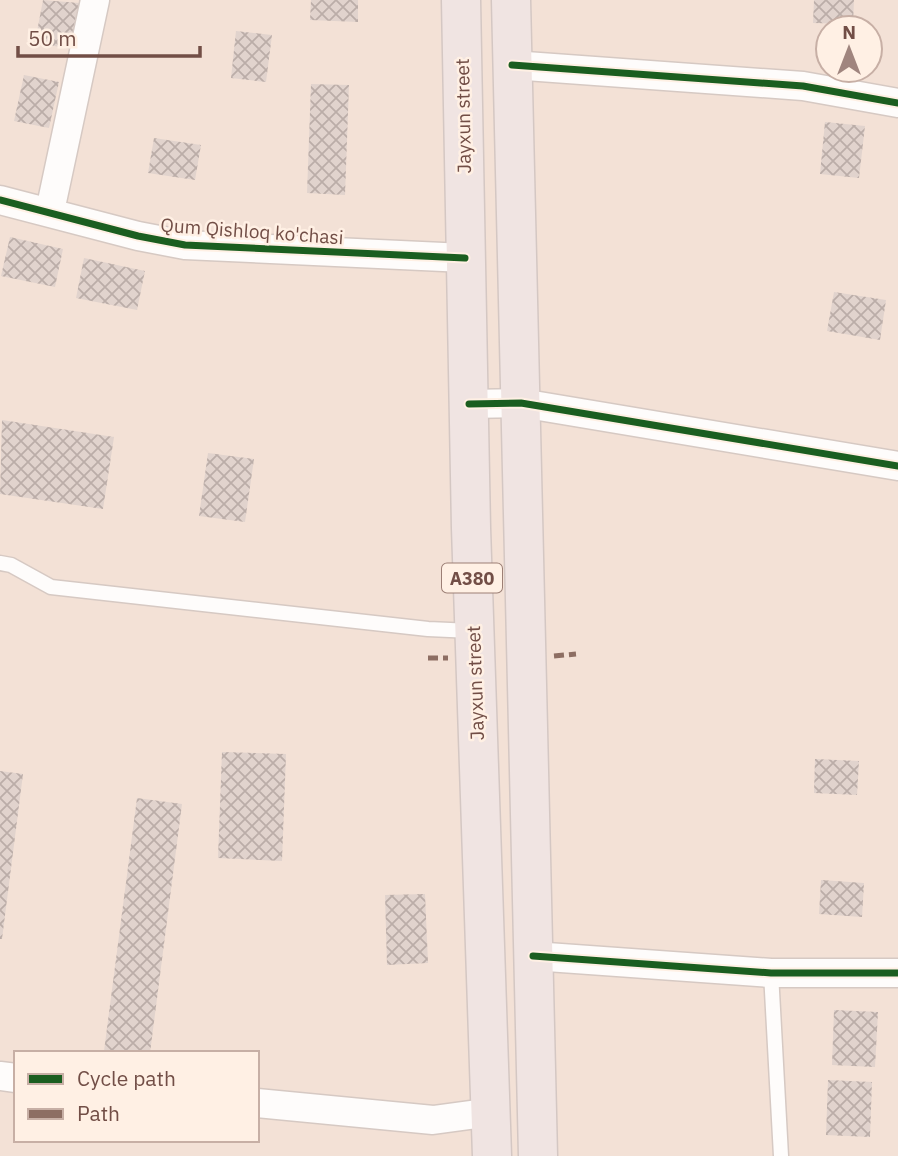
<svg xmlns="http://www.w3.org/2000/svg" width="898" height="1156" viewBox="0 0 898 1156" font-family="'IBM Plex Sans',sans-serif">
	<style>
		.residential { fill: #f3e1d6; fill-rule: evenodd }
		.building { fill: url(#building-cross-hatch) }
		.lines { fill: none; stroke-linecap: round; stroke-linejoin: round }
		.lane-casing { stroke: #d6c9c3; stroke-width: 17 }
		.street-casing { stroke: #d6c9c3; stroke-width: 31 }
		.highway-casing { stroke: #d4c7c3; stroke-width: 41 }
		.lane { stroke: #fefcfb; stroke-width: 14 }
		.street { stroke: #fefcfb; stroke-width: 28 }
		.highway { stroke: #f0e4e2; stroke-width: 38 }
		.quiet { stroke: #8d6e63; stroke-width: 5; stroke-dasharray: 10 5; stroke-linecap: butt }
		.cycleway-casing { stroke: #fff0e4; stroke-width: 11 }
		.cycleway { stroke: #1b5e20; stroke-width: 7 }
		.labels { text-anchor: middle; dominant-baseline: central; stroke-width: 5; stroke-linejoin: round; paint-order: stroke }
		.shield { fill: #fff0e4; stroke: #9c7f75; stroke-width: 2 }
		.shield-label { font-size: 18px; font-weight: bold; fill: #724e46 }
		.street-label { font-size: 19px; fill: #724e46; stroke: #fff0e4 }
	</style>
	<defs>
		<pattern id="building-cross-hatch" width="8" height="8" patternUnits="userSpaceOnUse" patternTransform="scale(1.75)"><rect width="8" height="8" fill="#e1d3cd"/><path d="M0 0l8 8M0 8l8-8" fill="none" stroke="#bbada8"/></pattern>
	</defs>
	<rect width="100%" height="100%" fill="#f5ece5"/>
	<path class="residential" d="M 0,0 L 898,0 L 898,1156 L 0,1156 ZM 828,28 L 870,28 L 870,70 L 828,70 ZM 16,1053 L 257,1053 L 257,1140 L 16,1140 Z"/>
	<path class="building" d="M 43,0 L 79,3 L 69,49 L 35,42 Z
		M 311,0 L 358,0 L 358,22 L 310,20 Z
		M 814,0 L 854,0 L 853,24 L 813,23 Z
		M 236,31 L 272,35 L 266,82 L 231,78 Z
		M 24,75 L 59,82 L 49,128 L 14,121 Z
		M 311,84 L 349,85 L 345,195 L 307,193 Z
		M 825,122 L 865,126 L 859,178 L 820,174 Z
		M 154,138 L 201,145 L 195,180 L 148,173 Z
		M 10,237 L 63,249 L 55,287 L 1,276 Z
		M 84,258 L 145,271 L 137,310 L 76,298 Z
		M 834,292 L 886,300 L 880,340 L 827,331 Z
		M 2,420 L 114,437 L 103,509 L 0,494 Z
		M 208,453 L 254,459 L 245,522 L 199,516 Z
		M 222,752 L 286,754 L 282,861 L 218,858 Z
		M 815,759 L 859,761 L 857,795 L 814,793 Z
		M 0,771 L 23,774 L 2,939 L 0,939 Z
		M 137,798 L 182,804 L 150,1053 L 115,1053 L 104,1051 Z
		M 821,880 L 864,883 L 862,917 L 819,914 Z
		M 425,894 L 428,963 L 387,965 L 385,895 Z
		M 834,1010 L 878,1012 L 875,1067 L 832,1065 Z
		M 828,1080 L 872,1082 L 870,1137 L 826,1135 Z"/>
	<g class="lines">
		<defs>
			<path id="lane" d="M 0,563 L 11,565 L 51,587 L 428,629 L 472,631
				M 771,973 L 781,1156"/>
			<path id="street" d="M 512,65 L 803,86 L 898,103
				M 0,200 L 138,236 L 185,245 L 465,258
				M 50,211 L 95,0
				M 469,404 L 521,403 L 898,466
				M 533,956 L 771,973 L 898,973
				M 0,1076 L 16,1078
				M 257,1103 L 433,1120 L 492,1112"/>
			<path id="highway" d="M 461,0 L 471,528 L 492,1156
				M 511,0 L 538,1156"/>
		</defs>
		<use href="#lane" class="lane-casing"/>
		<use href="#street" class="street-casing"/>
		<use href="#highway" class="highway-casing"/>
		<use href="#lane" class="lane"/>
		<use href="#street" class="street"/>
		<use href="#highway" class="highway"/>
		<path class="quiet" d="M 554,656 L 576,654
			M 428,658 L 448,658"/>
		<defs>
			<path id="cycleway" d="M 512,65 L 803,86 L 898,103
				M 0,200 L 138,236 L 185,245 L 465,258
				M 469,404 L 521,403 L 898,466
				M 533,956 L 771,973 L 898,973"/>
		</defs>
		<use href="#cycleway" class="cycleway-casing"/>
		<use href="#cycleway" class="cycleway"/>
	</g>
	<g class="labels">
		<rect class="shield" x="442" y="563.5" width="60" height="29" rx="5"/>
		<g class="shield-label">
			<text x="472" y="578">A380</text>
		</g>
		<g class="street-label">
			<text transform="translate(463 116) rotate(-91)">Jayxun street</text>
			<text transform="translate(252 231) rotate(4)">Qum Qishloq ko'chasi</text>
			<text transform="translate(475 683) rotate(-92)">Jayxun street</text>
		</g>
	</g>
	<rect x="14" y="1051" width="245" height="91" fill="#fff0e4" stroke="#c7afa5" stroke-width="2"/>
	<rect x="28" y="1074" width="35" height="10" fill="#1b5e20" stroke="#c7afa5" stroke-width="2"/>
	<text x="77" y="1086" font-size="21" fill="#724e46">Cycle path</text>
	<rect x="28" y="1109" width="35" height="10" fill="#8d6e63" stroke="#c7afa5" stroke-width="2"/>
	<text x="77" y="1121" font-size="21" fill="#724e46">Path</text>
	<g transform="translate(849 49)"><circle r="33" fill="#fff0e4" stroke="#c7afa5" stroke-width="2"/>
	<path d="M0-5L12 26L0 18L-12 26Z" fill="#a0857e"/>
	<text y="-10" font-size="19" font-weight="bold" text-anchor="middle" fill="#724e46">N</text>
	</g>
	<path d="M18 46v10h182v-10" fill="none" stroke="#724e46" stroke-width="3.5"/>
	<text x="28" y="46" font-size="21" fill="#724e46" stroke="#fff0e4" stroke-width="5" paint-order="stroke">50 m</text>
</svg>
